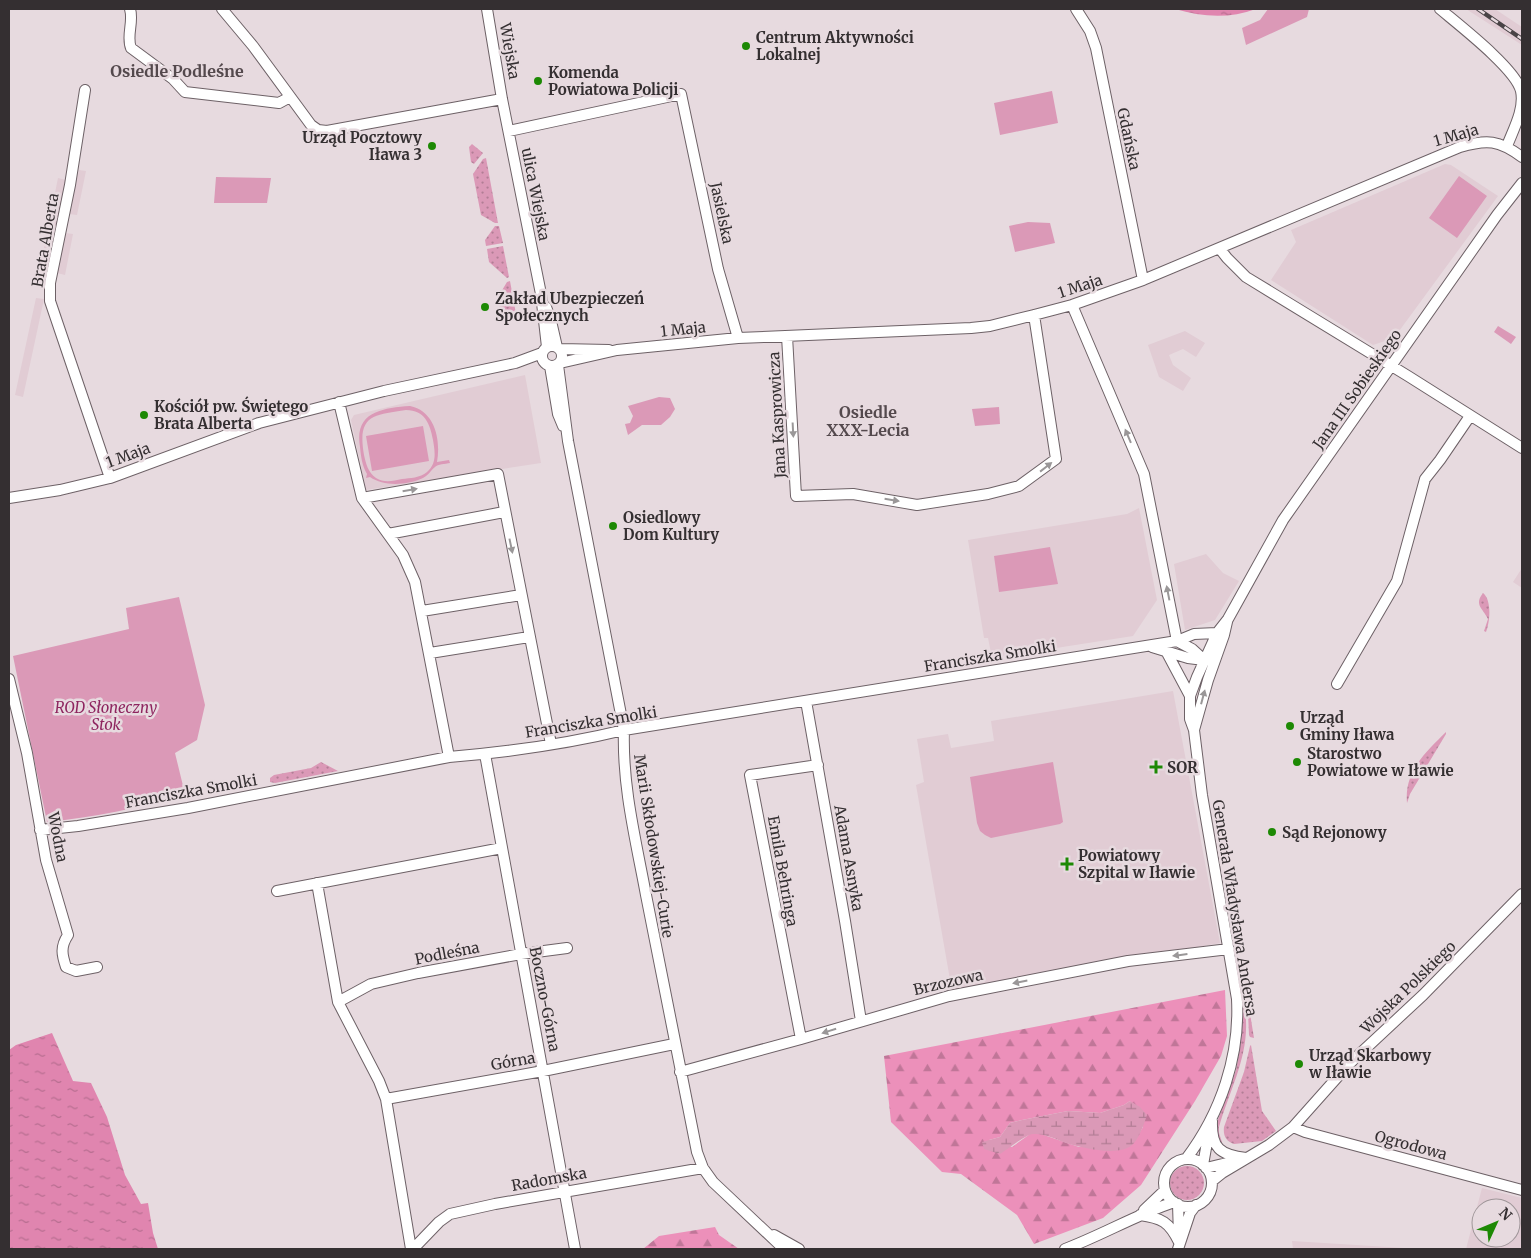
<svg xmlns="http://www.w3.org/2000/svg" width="1531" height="1258" viewBox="0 0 1531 1258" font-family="Merriweather,serif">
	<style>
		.built { fill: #e1ccd4; fill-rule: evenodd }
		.grass { fill: url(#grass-dots) }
		.forest { fill: url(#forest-firs); fill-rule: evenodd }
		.wetland { fill: url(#wetland-marsh) }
		.green { fill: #db99b7; fill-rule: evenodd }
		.water { fill: url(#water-ripples) }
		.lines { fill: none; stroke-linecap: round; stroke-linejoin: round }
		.minor-casing { stroke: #6d6166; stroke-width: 12 }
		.minor { stroke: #fff; stroke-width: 10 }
		.rail-casing { stroke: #494346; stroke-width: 4.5 }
		.rail { stroke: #e7dadf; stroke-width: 2.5; stroke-dasharray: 8; stroke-linecap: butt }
		.oneway { fill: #9a9798 }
		.poi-dot { fill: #1d8904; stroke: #e7dadf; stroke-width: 2 }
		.labels { text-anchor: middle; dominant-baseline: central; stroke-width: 5; stroke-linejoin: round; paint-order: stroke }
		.poi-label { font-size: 15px; font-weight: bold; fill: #342f31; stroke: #e7dadf; text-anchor: start }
		.street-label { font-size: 15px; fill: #342f31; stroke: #e7dadf }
		.park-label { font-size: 15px; font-style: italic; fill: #8e255f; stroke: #e7dadf }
		.neighbourhood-label { font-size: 16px; font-weight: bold; fill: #54494d; stroke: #e7dadf }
	</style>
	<defs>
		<pattern id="grass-dots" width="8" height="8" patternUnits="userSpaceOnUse" patternTransform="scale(1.25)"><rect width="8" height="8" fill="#db99b7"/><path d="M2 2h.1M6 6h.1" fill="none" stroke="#b27d95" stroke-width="1.8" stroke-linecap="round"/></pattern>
		<pattern id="forest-firs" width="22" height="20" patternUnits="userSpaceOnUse" patternTransform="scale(1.25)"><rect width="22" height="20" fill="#ec90ba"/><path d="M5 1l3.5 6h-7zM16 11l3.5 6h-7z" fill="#c07698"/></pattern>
		<pattern id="wetland-marsh" width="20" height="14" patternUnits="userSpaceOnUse" patternTransform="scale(1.25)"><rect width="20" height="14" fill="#db99b7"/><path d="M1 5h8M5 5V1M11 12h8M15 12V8" fill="none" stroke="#b27d95"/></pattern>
		<pattern id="water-ripples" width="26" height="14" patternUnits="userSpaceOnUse" patternTransform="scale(1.25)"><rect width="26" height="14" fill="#e085af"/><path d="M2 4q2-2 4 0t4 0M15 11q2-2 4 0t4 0" fill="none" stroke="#b66d8f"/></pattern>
	</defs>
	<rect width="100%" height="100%" fill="#e7dadf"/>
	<path class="built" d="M 1466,9 L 1495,9 L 1522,27 L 1522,45 Z
		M 1445,164 L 1451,165 L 1498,196 L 1394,338 L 1373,345 L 1271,280 L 1296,242 L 1291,230 Z
		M 79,170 L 86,171 L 77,215 L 69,214 Z
		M 58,178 L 66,180 L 50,253 L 43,252 Z
		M 65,233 L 73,234 L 65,275 L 57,273 Z
		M 36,298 L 44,299 L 23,397 L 15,395 Z
		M 1185,331 L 1205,343 L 1196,357 L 1183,349 L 1169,355 L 1173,365 L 1191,378 L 1183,391 L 1159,377 L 1148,345 Z
		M 525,375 L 541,463 L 366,490 L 351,420 L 354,415 Z
		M 1139,508 L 1157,600 L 1133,636 L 992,658 L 988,638 L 984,638 L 968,540 L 1127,514 Z
		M 1206,554 L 1223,573 L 1239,581 L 1215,620 L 1185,630 L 1174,564 Z
		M 1522,568 L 1522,588 L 1513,582 Z
		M 1173,691 L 1220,943 L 952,991 L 916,785 L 924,782 L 917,739 L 948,734 L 951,748 L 994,741 L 991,721 Z
		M 1482,1188 L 1522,1198 L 1522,1249 L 1466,1249 ZM 1481,1208 L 1511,1208 L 1511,1238 L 1481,1238 Z
		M 1292,1241 L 1420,1249 L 1293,1249 Z"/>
	<path class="grass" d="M 472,144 L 483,153 L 474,164 L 471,162 L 469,147 Z
		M 486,158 L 498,223 L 495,223 L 481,215 L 473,174 L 483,159 Z
		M 495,226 L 499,226 L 503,243 L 486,246 L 485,240 Z
		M 503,246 L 509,277 L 507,278 L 489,262 L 487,249 Z
		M 510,281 L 516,314 L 501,317 L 498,297 L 507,282 Z
		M 1483,593 C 1492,600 1490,622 1486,632 L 1484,631 L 1488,619 C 1482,607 1474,605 1483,593 Z
		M 1446,732 L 1446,734 L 1410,794 L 1407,803 C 1404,771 1426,752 1446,732 Z
		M 321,762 L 338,771 L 275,783 L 270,782 L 270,778 L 274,775 L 311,768 Z
		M 1240,985 C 1243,991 1243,997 1244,1004 C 1253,1050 1231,1085 1219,1127 L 1219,1133 L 1222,1142 L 1220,1145 L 1216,1125 L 1236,1070 L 1241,1042 L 1243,1010 Z
		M 1244,985 L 1247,995 L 1254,1038 L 1250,1037 L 1249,1035 L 1248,1013 Z
		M 1251,1045 L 1262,1111 L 1276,1131 L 1262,1141 L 1234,1144 C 1226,1141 1223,1136 1224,1127 L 1244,1072 L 1250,1046 Z
		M1170 1183a17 17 0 1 1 34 0a17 17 0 1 1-34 0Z"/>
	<path class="forest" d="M 1225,990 L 1227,1036 L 1221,1056 L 1195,1101 L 1141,1185 L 1103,1218 L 1034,1244 L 1017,1215 L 961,1174 L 942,1172 L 891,1122 L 884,1056 ZM 1130,1101 L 1143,1127 L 1140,1132 L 1079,1147 L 1041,1134 L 1030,1134 L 1012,1147 L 989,1140 L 1000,1137 L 1010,1123 L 1022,1120 L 1068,1111 L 1100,1113 L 1124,1105 Z
		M 715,1227 L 719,1235 L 739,1249 L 643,1249 L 659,1236 Z"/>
	<path class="wetland" d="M 1130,1101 L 1140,1107 L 1147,1115 C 1144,1124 1140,1136 1134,1143 C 1122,1158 1082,1148 1066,1143 C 1056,1139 1044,1133 1033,1134 C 1025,1135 1008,1149 1000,1154 L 984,1149 L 982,1142 L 1000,1137 L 1010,1123 L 1022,1120 L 1068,1111 L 1100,1113 L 1124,1105 Z"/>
	<path class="green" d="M 1268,9 L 1309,9 L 1307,17 L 1246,45 L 1242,28 L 1260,20 Z
		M 1052,91 L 1058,123 L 1000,135 L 994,103 Z
		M 1459,176 L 1487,196 L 1457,238 L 1429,218 Z
		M 216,177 L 271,178 L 267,203 L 214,203 Z
		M 1028,222 L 1050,223 L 1055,243 L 1015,252 L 1009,226 Z
		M 1498,326 L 1516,337 L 1511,344 L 1494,332 Z
		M 659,397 L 670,398 L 675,409 L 670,417 L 661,425 L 642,425 L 628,435 L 625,424 L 630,423 L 633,416 L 628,406 Z
		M 410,406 C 435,411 441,440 437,462 L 449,460 L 450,463 C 445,464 438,464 435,467 C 430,471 429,475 423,478 C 408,485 384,487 370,477 L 366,478 L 367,474 C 362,465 361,457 360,447 C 354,412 382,408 410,406 ZM 406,410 C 425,410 430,424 433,440 C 435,452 437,463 427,472 C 420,478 410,478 402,479 C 393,481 384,483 376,478 C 368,472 366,464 364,455 C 357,415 373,415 406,410 Z
		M 999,407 L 1000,424 L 975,426 L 972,409 Z
		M 423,426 L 429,461 L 372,471 L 366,436 Z
		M 1050,547 L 1058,584 L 999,592 L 994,556 Z
		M 179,597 L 205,705 L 197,740 L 175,753 L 185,794 C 140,808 95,817 47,822 L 13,656 L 129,629 L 126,608 Z
		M 1053,762 L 1063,822 L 1060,824 L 991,838 L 985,835 L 980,831 L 977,823 L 970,777 Z"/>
	<path class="water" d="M 1175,9 L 1256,9 C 1229,19 1202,17 1175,9 Z
		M 52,1033 L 73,1081 L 91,1083 L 107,1117 L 125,1175 L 141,1204 L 148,1203 L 153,1233 L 158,1249 L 9,1249 L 9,1050 L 16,1045 Z"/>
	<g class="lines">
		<defs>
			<path id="minor" d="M 130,9 C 134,22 126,36 131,48 L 173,79 L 185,92 L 279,103 L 290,97
				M 222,9 L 253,46 L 311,125 L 318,130 L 327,131 L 502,99
				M 487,9 L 502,99 L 541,294 L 547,347
				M 1076,9 L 1090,31 L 1096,48 L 1143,280
				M 1440,9 C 1459,25 1516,69 1521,91 C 1525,109 1513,130 1507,146
				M 85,90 L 70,185 L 50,283 L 50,301 L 110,478
				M 509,131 L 681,94 L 718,269 L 738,338
				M 1220,249 L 1227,258 L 1246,277 L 1408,376 L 1522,448
				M 1072,305 L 1144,474 L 1177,641
				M 546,307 L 551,321 L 557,347
				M 787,336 L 796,496 L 853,494 L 917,505 L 988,494 L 1019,486 L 1056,459 L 1034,315
				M542 356a10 10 0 1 1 20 0a10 10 0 1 1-20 0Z
				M 560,349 L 609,350
				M 560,363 L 617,350 L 738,338 L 971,328 L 990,326 L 1034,315 L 1072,305 L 1143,280 L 1460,147 C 1487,139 1499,140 1522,157
				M 558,365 L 568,441 L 624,730 C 622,786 636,841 646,895 C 663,981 680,1066 697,1152 L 703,1168 L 713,1182 L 784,1249
				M 550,366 L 558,414 L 563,426
				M 339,402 L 362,498 L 403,555 L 415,582 L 449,757
				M 9,498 L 60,490 L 110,478 L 259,423 L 384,391 L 515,363 L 542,353
				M 362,498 L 498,474 L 551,744
				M 388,534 L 504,512
				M 422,611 L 521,595
				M 1177,641 L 1192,649 L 1204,660
				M 1152,647 L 1188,658 L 1204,660
				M 1166,651 L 1190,696
				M 430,653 L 529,637
				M 9,679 L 27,753 L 46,860 L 68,935 C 60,947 62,955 66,967 L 76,971 L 97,967
				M 1337,684 L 1397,581 L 1425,479 L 1440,460 L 1470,416
				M 806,701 L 845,921 L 861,1021
				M 1194,730 L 1208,680 L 1224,635 L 1227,622
				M 485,754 L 575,1249
				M 40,830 L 78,826 L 188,808 L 449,757 C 508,752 567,744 624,730 L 1177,641 L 1194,634 L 1217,633
				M 317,883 L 338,1002 L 379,1081 L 386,1099 L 411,1249
				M 277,891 L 502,848
				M 338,1002 L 371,984 L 418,973 L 521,954 L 567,948
				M 801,1039 L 750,775 L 818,765
				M 680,1072 L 801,1039 L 949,996 L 1128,961 L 1229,949
				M 386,1099 L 543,1071 L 674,1044
				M 1212,1121 C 1211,1148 1220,1155 1246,1158
				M 1293,1127 L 1305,1132 L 1522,1190
				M 1186,1159 C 1221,1113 1240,1056 1237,999 L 1202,795 L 1194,730 L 1190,719 L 1190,696 L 1197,677 L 1217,633 L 1228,619 L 1283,520 L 1497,215 L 1522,183
				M1164 1183a24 24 0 1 1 48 0a24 24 0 1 1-48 0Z
				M 1203,1165 L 1209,1131
				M 1206,1168 L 1235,1161
				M 1212,1181 L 1222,1173 L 1269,1145 L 1293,1127 L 1350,1063 L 1423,995 L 1522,894
				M 1178,1204 L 1179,1236
				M 1144,1210 L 1165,1190
				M 1140,1215 C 1162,1218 1169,1222 1179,1242
				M 774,1235 L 799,1249
				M 413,1249 L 439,1222 L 450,1214 L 495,1204 L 703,1168
				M 1065,1249 C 1102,1235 1136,1215 1174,1202
				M 1178,1249 L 1190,1213 L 1196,1205"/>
		</defs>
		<use href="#minor" class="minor-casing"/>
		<use href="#minor" class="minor"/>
		<defs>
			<path id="rail" d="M 1478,9 L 1522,39"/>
		</defs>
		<use href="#rail" class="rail-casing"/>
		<use href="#rail" class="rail"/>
	</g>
	<defs><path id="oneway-solid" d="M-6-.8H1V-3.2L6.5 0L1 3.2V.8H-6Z" transform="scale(1.25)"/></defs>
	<g class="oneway">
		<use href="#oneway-solid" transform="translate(793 430) rotate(87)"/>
		<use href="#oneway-solid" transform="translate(1128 436) rotate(-113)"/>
		<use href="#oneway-solid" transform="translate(1046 467) rotate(-38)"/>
		<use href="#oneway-solid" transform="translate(410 490) rotate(-10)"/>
		<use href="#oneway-solid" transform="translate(892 500) rotate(9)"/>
		<use href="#oneway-solid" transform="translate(511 546) rotate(78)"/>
		<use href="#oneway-solid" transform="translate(1168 593) rotate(-101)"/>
		<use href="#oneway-solid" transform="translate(1203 697) rotate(-75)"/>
		<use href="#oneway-solid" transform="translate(1180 955) rotate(173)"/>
		<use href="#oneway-solid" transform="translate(1020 982) rotate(169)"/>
		<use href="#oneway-solid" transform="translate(829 1031) rotate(163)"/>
	</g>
	<g class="poi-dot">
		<circle cx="746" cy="46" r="5"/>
		<circle cx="538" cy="81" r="5"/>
		<circle cx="432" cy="146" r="5"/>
		<circle cx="485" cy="307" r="5"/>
		<circle cx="144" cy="415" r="5"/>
		<circle cx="613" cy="526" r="5"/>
		<circle cx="1290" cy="726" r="5"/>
		<circle cx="1297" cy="762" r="5"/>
		<path d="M1153.5 759.5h5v5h5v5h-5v5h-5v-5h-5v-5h5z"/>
		<circle cx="1272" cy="832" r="5"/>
		<path d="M1064.5 856.5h5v5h5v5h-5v5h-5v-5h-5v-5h5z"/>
		<circle cx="1299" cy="1064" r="5"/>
	</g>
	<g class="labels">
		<g class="poi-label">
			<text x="756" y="37">Centrum Aktywności<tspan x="756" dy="17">Lokalnej</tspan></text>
			<text x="548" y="72">Komenda<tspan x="548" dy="17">Powiatowa Policji</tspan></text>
			<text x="422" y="137" text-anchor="end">Urząd Pocztowy<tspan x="422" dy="17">Iława 3</tspan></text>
			<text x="495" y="298">Zakład Ubezpieczeń<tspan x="495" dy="17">Społecznych</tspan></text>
			<text x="154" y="406">Kościół pw. Świętego<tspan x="154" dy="17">Brata Alberta</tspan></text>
			<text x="623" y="517">Osiedlowy<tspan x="623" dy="17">Dom Kultury</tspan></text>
			<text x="1300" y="717">Urząd<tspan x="1300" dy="17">Gminy Iława</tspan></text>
			<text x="1307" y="753">Starostwo<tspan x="1307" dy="17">Powiatowe w Iławie</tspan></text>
			<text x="1167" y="767">SOR</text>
			<text x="1282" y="832">Sąd Rejonowy</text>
			<text x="1078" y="855">Powiatowy<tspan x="1078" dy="17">Szpital w Iławie</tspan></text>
			<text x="1309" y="1055">Urząd Skarbowy<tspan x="1309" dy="17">w Iławie</tspan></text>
		</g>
		<g class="street-label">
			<text transform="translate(510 51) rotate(80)">Wiejska</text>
			<text transform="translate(1456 135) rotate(-16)">1 Maja</text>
			<text transform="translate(1129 139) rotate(78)">Gdańska</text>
			<text transform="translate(536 194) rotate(79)">ulica Wiejska</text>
			<text transform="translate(722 213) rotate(78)">Jasielska</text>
			<text transform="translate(45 240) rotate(-80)">Brata Alberta</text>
			<text transform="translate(1080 286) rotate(-18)">1 Maja</text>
			<text transform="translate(683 329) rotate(-6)">1 Maja</text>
			<text transform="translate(1357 389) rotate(-55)">Jana III Sobieskiego</text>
			<text transform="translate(777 415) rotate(-93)">Jana Kasprowicza</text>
			<text transform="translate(128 455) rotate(-20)">1 Maja</text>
			<text transform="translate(990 656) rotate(-9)">Franciszka Smolki</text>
			<text transform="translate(591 722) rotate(-9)">Franciszka Smolki</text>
			<text transform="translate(191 791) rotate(-10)">Franciszka Smolki</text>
			<text transform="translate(58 837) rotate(79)">Wodna</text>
			<text transform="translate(654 846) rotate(81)">Marii Skłodowskiej-Curie</text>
			<text transform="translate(849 858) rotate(80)">Adama Asnyka</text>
			<text transform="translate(783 871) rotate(80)">Emila Behringa</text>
			<text transform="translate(1235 908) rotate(81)">Generała Władysława Andersa</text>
			<text transform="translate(447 953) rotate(-11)">Podleśna</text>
			<text transform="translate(948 982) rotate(-13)">Brzozowa</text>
			<text transform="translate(1408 987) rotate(-44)">Wojska Polskiego</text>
			<text transform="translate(545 999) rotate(79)">Boczno-Górna</text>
			<text transform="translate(513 1061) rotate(-10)">Górna</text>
			<text transform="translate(1411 1145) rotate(15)">Ogrodowa</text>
			<text transform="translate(549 1179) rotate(-10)">Radomska</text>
		</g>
		<g class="park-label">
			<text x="106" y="707">ROD Słoneczny<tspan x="106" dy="17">Stok</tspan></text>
		</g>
		<g class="neighbourhood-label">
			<text x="177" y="71">Osiedle Podleśne</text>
			<text x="868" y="412">Osiedle<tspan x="868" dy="18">XXX-Lecia</tspan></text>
		</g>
	</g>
	<rect width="1531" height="1258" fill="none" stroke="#342f31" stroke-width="20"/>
	<g transform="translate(1496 1223) rotate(46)"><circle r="24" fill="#e7dadf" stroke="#9f9699"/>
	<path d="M0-4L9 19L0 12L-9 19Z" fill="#1d8904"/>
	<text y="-8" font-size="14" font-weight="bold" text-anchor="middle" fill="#342f31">N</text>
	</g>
</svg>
